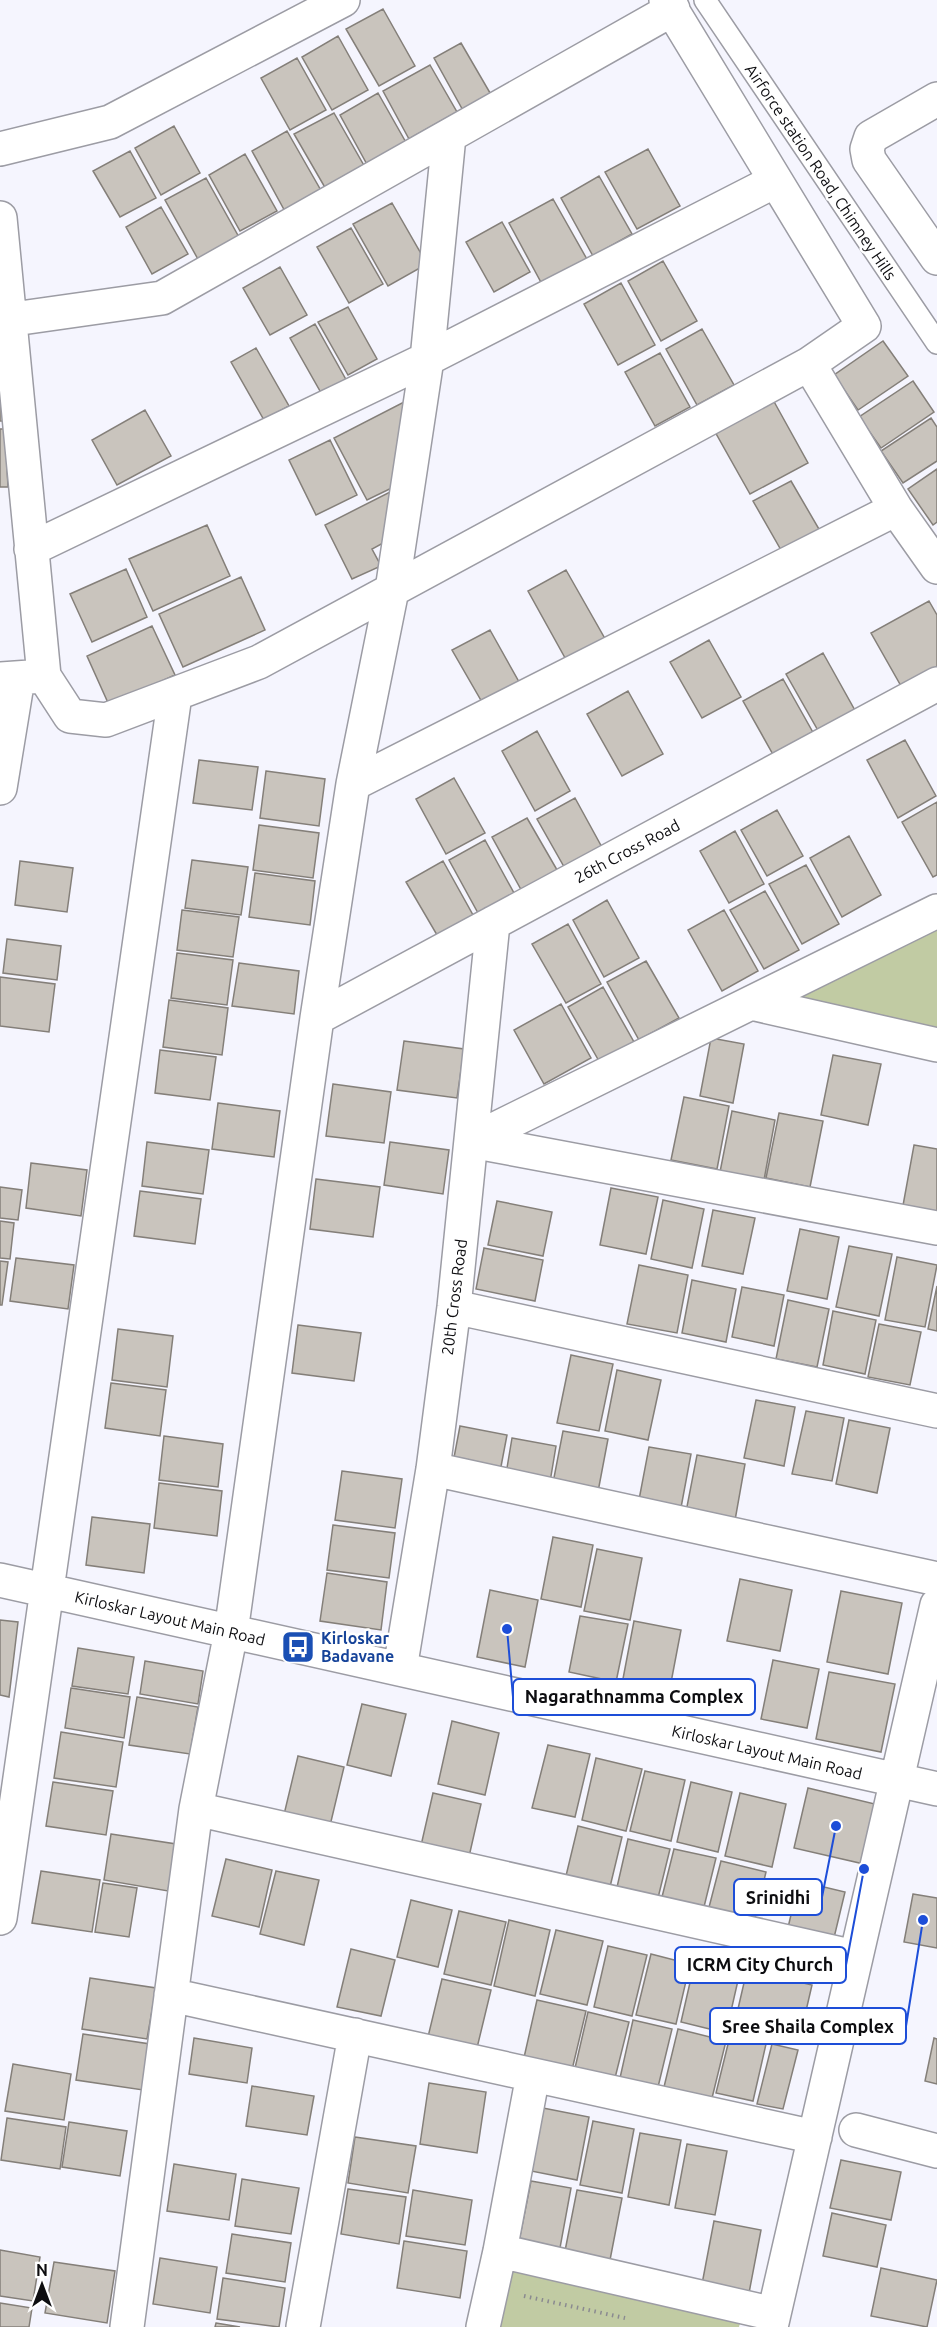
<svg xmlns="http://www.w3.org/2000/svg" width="937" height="2327" viewBox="0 0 937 2327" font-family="Ubuntu,sans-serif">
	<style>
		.green { fill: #c1cba3 }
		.building { fill: #c9c4bd; stroke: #847f79; stroke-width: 1.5 }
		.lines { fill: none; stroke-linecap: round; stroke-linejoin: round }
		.lane-casing { stroke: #9c9ca4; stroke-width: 24 }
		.street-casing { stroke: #9c9ca4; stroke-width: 36 }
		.path { stroke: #8a8a90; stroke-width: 4; stroke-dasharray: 1.5 4.5; stroke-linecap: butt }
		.lane { stroke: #fff; stroke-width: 21 }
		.street { stroke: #fff; stroke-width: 33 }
		.labels { text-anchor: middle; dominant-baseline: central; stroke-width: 5; stroke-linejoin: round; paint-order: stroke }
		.street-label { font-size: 16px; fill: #0d0d10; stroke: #fff }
		.transit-label { font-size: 16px; font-weight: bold; fill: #164399; stroke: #fff; text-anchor: start }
		.leader { fill: none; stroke: #1d4ed8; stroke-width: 2 }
		.callout-dot { fill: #1d4ed8; stroke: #fff; stroke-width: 2 }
		.callout { fill: #fff; stroke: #1d4ed8; stroke-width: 2 }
		.callout-label { font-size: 18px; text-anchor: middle; font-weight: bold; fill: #0d0d10 }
	</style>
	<rect width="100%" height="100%" fill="#f5f5fe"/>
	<path class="green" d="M 937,926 L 937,1028 L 789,999 Z
		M 506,2264 L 742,2315 L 739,2327 L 492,2327 Z"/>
	<path class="building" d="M 383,9 L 415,66 L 379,86 L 346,29 Z
		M 338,36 L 368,90 L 332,110 L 302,57 Z
		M 461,43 L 493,98 L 465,114 L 434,58 Z
		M 297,58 L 326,110 L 290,130 L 261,78 Z
		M 430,65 L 457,112 L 409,139 L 383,91 Z
		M 378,93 L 408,146 L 369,168 L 340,115 Z
		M 334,113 L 366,169 L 327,191 L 294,134 Z
		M 174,126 L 200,173 L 161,195 L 135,148 Z
		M 287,131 L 323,194 L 287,215 L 252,151 Z
		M 648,149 L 680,206 L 637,229 L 605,172 Z
		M 130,151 L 156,198 L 120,217 L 93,171 Z
		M 245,154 L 277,211 L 240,231 L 209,175 Z
		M 599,176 L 632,234 L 593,256 L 561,198 Z
		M 206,178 L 240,239 L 199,261 L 165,200 Z
		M 553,199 L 588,261 L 543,286 L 509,223 Z
		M 392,203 L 427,264 L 388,286 L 353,224 Z
		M 161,207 L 188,254 L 152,274 L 126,227 Z
		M 502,222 L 530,272 L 494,292 L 466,242 Z
		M 351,228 L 383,284 L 349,303 L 317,247 Z
		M 663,261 L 697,321 L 661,341 L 628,281 Z
		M 280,267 L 307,315 L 270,335 L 243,288 Z
		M 621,283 L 655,345 L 618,365 L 584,304 Z
		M 348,307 L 377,359 L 348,375 L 318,322 Z
		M 315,324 L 349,385 L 324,398 L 290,338 Z
		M 702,329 L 734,385 L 697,405 L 666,349 Z
		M 883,341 L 908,376 L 858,410 L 834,375 Z
		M 256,348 L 289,406 L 264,420 L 231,362 Z
		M 660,353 L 690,407 L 655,426 L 625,372 Z
		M 0,355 L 5,421 L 0,421 Z
		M 913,381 L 934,412 L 881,448 L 859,417 Z
		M 772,398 L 808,463 L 750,494 L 714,430 Z
		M 406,401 L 404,482 L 367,500 L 334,438 Z
		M 145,410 L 171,456 L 117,485 L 92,440 Z
		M 931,418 L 937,427 L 937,461 L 903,483 L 881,451 Z
		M 0,429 L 5,429 L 8,487 L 0,487 Z
		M 330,440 L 357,495 L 316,515 L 289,460 Z
		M 937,469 L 937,522 L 933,525 L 908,489 Z
		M 791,481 L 823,536 L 785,557 L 753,501 Z
		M 396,489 L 396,536 L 372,549 L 381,566 L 352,579 L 325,525 Z
		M 207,525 L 230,576 L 153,611 L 129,559 Z
		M 126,569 L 147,617 L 92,642 L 70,594 Z
		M 566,570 L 608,644 L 569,665 L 528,591 Z
		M 241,577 L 265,630 L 183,667 L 159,614 Z
		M 929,601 L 937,615 L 937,675 L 905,693 L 871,633 Z
		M 152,626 L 175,675 L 109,705 L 87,656 Z
		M 490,630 L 523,689 L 486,709 L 452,650 Z
		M 709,640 L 741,697 L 702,718 L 670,662 Z
		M 823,653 L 857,714 L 820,734 L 786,674 Z
		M 783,679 L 815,736 L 775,758 L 743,701 Z
		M 628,691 L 663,754 L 622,776 L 587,714 Z
		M 537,731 L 570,791 L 535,811 L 502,751 Z
		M 905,740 L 936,796 L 898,818 L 867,760 Z
		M 199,760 L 258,767 L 252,810 L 193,803 Z
		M 266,771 L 325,779 L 319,826 L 260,818 Z
		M 454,778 L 485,833 L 446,854 L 416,799 Z
		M 575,798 L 604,851 L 567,872 L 537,819 Z
		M 937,802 L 937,875 L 933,877 L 902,822 Z
		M 777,810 L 803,856 L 767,876 L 741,830 Z
		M 527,818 L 560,875 L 524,895 L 492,837 Z
		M 259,825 L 319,833 L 313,878 L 253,870 Z
		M 735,831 L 764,884 L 729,903 L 700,851 Z
		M 849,836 L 881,895 L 842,917 L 810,858 Z
		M 485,840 L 514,893 L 478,913 L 449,860 Z
		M 192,860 L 248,867 L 241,915 L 185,908 Z
		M 20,861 L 73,868 L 67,912 L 15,905 Z
		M 443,861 L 473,915 L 437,935 L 406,882 Z
		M 806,865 L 839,924 L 802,944 L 769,884 Z
		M 255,873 L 315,881 L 310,925 L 249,917 Z
		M 765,891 L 799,950 L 764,969 L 730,910 Z
		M 607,900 L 639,958 L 604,977 L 573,920 Z
		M 182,910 L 239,917 L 233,957 L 177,950 Z
		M 724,910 L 758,971 L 722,991 L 688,930 Z
		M 568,924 L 601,984 L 566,1003 L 532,944 Z
		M 7,939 L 61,946 L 57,980 L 3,973 Z
		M 177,953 L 233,960 L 227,1005 L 171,998 Z
		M 646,961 L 679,1018 L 639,1040 L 607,982 Z
		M 239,963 L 299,971 L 294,1014 L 232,1006 Z
		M 0,977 L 55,984 L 49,1032 L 0,1026 Z
		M 603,987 L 634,1042 L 599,1061 L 568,1007 Z
		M 169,1000 L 228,1008 L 222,1055 L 163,1047 Z
		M 561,1004 L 591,1058 L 544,1084 L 514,1030 Z
		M 711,1038 L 744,1044 L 733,1103 L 700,1096 Z
		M 404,1041 L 464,1049 L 457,1098 L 397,1090 Z
		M 160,1050 L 216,1057 L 210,1100 L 155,1093 Z
		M 833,1055 L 881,1064 L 868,1125 L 821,1115 Z
		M 333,1084 L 391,1092 L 384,1143 L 326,1136 Z
		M 684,1097 L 729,1106 L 717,1169 L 671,1160 Z
		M 218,1103 L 280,1111 L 274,1157 L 212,1149 Z
		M 732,1111 L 775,1120 L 764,1180 L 720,1172 Z
		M 779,1113 L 823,1121 L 810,1187 L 766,1178 Z
		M 147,1142 L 209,1150 L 203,1194 L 142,1186 Z
		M 390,1142 L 449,1150 L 443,1194 L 384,1185 Z
		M 914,1145 L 937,1149 L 937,1217 L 902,1211 Z
		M 31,1163 L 87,1170 L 81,1216 L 26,1208 Z
		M 316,1179 L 380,1187 L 373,1237 L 310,1229 Z
		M 0,1187 L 22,1190 L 18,1220 L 0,1218 Z
		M 611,1188 L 658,1197 L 646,1254 L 600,1245 Z
		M 140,1191 L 201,1199 L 195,1244 L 134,1236 Z
		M 663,1200 L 704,1209 L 692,1268 L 651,1259 Z
		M 497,1201 L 552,1212 L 543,1256 L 488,1245 Z
		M 713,1210 L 755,1218 L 743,1274 L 702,1266 Z
		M 0,1221 L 14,1223 L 10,1259 L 0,1258 Z
		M 800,1229 L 839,1237 L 827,1299 L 787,1291 Z
		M 849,1246 L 892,1254 L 879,1316 L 836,1307 Z
		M 484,1248 L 543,1260 L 535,1301 L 476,1289 Z
		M 897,1257 L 937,1265 L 925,1327 L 885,1320 Z
		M 16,1258 L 74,1265 L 68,1309 L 10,1301 Z
		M 0,1261 L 8,1262 L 2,1305 L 0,1305 Z
		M 639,1265 L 688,1275 L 677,1333 L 627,1324 Z
		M 692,1280 L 736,1289 L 726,1342 L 682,1333 Z
		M 937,1286 L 937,1331 L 928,1329 Z
		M 742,1287 L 784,1295 L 774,1346 L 732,1337 Z
		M 788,1300 L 829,1309 L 817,1367 L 776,1359 Z
		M 833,1311 L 876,1320 L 865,1374 L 823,1365 Z
		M 879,1324 L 921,1332 L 910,1385 L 868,1377 Z
		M 298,1325 L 361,1333 L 354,1381 L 292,1373 Z
		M 118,1329 L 173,1336 L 167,1387 L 112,1380 Z
		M 571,1355 L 613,1364 L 599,1431 L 557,1423 Z
		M 617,1370 L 661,1380 L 648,1440 L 605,1431 Z
		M 111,1383 L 166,1390 L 160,1436 L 105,1428 Z
		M 756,1400 L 795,1407 L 784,1466 L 744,1458 Z
		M 806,1411 L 844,1418 L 832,1481 L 792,1474 Z
		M 849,1420 L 890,1428 L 877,1493 L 836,1484 Z
		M 460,1426 L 507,1435 L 499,1477 L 452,1468 Z
		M 563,1431 L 608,1439 L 597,1497 L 552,1488 Z
		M 164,1436 L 223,1444 L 218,1487 L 159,1480 Z
		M 512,1438 L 556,1446 L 549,1488 L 505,1480 Z
		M 649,1447 L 691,1454 L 680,1513 L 638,1505 Z
		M 697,1455 L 745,1464 L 734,1526 L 685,1517 Z
		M 342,1471 L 402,1479 L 395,1528 L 335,1520 Z
		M 159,1483 L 222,1491 L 217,1536 L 154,1528 Z
		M 92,1517 L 150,1524 L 144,1573 L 86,1565 Z
		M 333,1525 L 395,1533 L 389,1578 L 327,1570 Z
		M 553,1537 L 593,1545 L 581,1607 L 541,1599 Z
		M 597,1549 L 642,1558 L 630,1620 L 584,1611 Z
		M 327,1573 L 387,1582 L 381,1630 L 320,1621 Z
		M 740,1579 L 792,1590 L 780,1651 L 727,1641 Z
		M 490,1590 L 538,1600 L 525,1667 L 477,1657 Z
		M 841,1591 L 902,1603 L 888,1674 L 827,1662 Z
		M 580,1616 L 628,1624 L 616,1682 L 569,1672 Z
		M 0,1620 L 18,1622 L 9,1697 L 0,1695 Z
		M 634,1621 L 681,1630 L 669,1693 L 622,1684 Z
		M 78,1648 L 134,1657 L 128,1694 L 72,1686 Z
		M 773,1660 L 819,1669 L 807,1728 L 761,1719 Z
		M 145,1661 L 203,1671 L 198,1704 L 140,1694 Z
		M 829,1672 L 895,1684 L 881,1752 L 816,1739 Z
		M 71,1688 L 130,1697 L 124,1738 L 65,1728 Z
		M 137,1697 L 198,1707 L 190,1754 L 129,1745 Z
		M 362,1704 L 406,1714 L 391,1776 L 347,1765 Z
		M 452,1721 L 499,1733 L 485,1795 L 438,1784 Z
		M 61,1732 L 123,1742 L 116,1787 L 54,1778 Z
		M 548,1745 L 590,1754 L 575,1817 L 532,1808 Z
		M 298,1756 L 344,1767 L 328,1834 L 282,1823 Z
		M 596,1758 L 642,1769 L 626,1831 L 582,1820 Z
		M 645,1771 L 685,1780 L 671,1841 L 630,1831 Z
		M 53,1782 L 113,1791 L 106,1835 L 46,1826 Z
		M 691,1782 L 732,1792 L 718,1852 L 677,1842 Z
		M 808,1788 L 879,1805 L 864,1864 L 794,1848 Z
		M 433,1793 L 481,1804 L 468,1861 L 420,1850 Z
		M 740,1793 L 786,1804 L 772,1867 L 725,1856 Z
		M 578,1826 L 622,1837 L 609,1891 L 565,1880 Z
		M 111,1834 L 176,1844 L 168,1891 L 104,1880 Z
		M 628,1839 L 670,1849 L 656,1906 L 615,1896 Z
		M 674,1849 L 716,1858 L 702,1915 L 660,1905 Z
		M 226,1859 L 272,1870 L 259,1927 L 212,1916 Z
		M 721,1861 L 766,1872 L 753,1926 L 707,1915 Z
		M 41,1871 L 100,1880 L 92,1932 L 32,1923 Z
		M 276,1871 L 319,1880 L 304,1945 L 260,1934 Z
		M 799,1881 L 845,1892 L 832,1946 L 786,1936 Z
		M 103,1883 L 137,1888 L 129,1937 L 95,1932 Z
		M 913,1894 L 937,1898 L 937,1948 L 904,1942 Z
		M 411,1900 L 452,1910 L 438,1967 L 397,1957 Z
		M 459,1911 L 506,1922 L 491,1985 L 444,1974 Z
		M 509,1920 L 550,1930 L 535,1996 L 494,1986 Z
		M 556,1930 L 603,1941 L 587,2005 L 540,1994 Z
		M 608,1946 L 647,1955 L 632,2016 L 594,2007 Z
		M 351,1949 L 395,1960 L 381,2016 L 337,2007 Z
		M 651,1954 L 690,1964 L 676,2024 L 636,2015 Z
		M 694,1965 L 739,1976 L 726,2033 L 681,2022 Z
		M 747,1970 L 812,1985 L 799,2041 L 734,2026 Z
		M 90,1978 L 156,1988 L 147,2039 L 82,2029 Z
		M 442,1979 L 491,1990 L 476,2052 L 427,2041 Z
		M 537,2000 L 586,2011 L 571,2074 L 523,2062 Z
		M 588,2012 L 629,2022 L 615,2078 L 575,2068 Z
		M 633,2020 L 672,2029 L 658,2087 L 620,2078 Z
		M 678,2029 L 726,2041 L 712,2098 L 664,2087 Z
		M 83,2034 L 150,2044 L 143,2090 L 76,2080 Z
		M 730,2036 L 766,2044 L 753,2101 L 716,2093 Z
		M 194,2038 L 252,2048 L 247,2083 L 189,2074 Z
		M 934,2038 L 937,2039 L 937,2084 L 925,2081 Z
		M 772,2044 L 798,2050 L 783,2109 L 757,2104 Z
		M 13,2064 L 71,2074 L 64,2120 L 5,2111 Z
		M 429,2083 L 486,2092 L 477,2153 L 420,2144 Z
		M 252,2086 L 314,2096 L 307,2135 L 246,2126 Z
		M 543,2108 L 589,2117 L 577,2180 L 531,2171 Z
		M 7,2118 L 66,2127 L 60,2169 L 1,2160 Z
		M 593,2121 L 634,2129 L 622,2193 L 580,2185 Z
		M 69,2122 L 127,2131 L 120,2176 L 62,2167 Z
		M 640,2133 L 681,2140 L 669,2205 L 628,2197 Z
		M 355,2137 L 416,2146 L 408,2193 L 348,2183 Z
		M 687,2144 L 727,2151 L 715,2215 L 675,2208 Z
		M 841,2160 L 901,2172 L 891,2220 L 830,2208 Z
		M 174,2164 L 236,2174 L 229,2220 L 167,2211 Z
		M 242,2179 L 299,2188 L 291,2234 L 235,2226 Z
		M 531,2181 L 571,2188 L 560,2248 L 519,2241 Z
		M 348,2189 L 406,2197 L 399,2244 L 341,2234 Z
		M 413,2190 L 472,2200 L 465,2245 L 406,2236 Z
		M 577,2190 L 622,2198 L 610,2260 L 565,2251 Z
		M 832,2213 L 886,2225 L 877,2267 L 823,2256 Z
		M 714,2221 L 761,2230 L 749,2293 L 702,2284 Z
		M 232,2234 L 291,2243 L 285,2282 L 226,2273 Z
		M 404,2241 L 467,2251 L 460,2298 L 397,2288 Z
		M 0,2250 L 40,2257 L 33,2301 L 0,2296 Z
		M 160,2258 L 217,2267 L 210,2313 L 153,2304 Z
		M 54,2262 L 115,2271 L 107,2323 L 45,2313 Z
		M 881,2268 L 937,2280 L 927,2327 L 871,2316 Z
		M 223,2278 L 285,2288 L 279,2327 L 217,2319 Z
		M 0,2303 L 32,2308 L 29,2327 L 0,2327 Z
		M 216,2323 L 240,2327 L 215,2327 Z"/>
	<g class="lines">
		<defs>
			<path id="lane" d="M 705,0 L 937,343"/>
			<path id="street" d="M 937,99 L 871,137 L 867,149 L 869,160 L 937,258
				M 0,149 L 110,122 L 343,0
				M 0,218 L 44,676
				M 0,321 L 162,298 L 673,9
				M 809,364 L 896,509 L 937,567
				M 31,549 L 427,359 L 775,181
				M 0,679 L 44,676 L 70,716 L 106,720 L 259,662 L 809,364 L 864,326 L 666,0
				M 353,784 L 392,590 L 427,359 L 449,136
				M 0,788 L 18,678
				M 751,1003 L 937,1045
				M 317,1018 L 937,684
				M 471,1141 L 937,911
				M 471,1141 L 937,1228
				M 454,1307 L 937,1411
				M 433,1469 L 937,1579
				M 0,1580 L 937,1789
				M 400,1669 L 433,1469 L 454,1307 L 493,923
				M 196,1809 L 855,1957
				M 0,1918 L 175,695
				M 171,1995 L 815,2137
				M 856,2130 L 937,2151
				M 500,2251 L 774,2314
				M 127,2327 L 196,1809 L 231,1632 L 317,1018 L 353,784 L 896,509
				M 303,2327 L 355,2035
				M 483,2327 L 500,2251 L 533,2075
				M 771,2327 L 937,1605"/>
		</defs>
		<use href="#lane" class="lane-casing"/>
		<use href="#street" class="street-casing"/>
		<path class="path" d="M 524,2296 L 625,2318"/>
		<use href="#lane" class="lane"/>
		<use href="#street" class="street"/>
	</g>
	<defs>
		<symbol id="bus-square" viewBox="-11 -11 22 22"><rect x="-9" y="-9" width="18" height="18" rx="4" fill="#1a4fb4" stroke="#fff"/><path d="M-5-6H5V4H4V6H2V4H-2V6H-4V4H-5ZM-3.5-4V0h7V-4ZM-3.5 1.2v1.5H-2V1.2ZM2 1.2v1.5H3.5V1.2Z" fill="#fff"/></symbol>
	</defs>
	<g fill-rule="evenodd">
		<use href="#bus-square" x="279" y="1628" width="38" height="38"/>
	</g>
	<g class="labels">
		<g class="street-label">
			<text transform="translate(821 172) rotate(56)">Airforce station Road, Chimney Hills</text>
			<text transform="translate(627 851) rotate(-28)">26th Cross Road</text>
			<text transform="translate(454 1297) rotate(-83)">20th Cross Road</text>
			<text transform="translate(170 1618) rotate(13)">Kirloskar Layout Main Road</text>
			<text transform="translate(767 1752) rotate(13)">Kirloskar Layout Main Road</text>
		</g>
		<g class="transit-label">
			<text x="321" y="1638">Kirloskar<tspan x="321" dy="18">Badavane</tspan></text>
		</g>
	</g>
	<path class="leader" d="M507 1629L513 1697M836 1826L822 1897M864 1869L846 1965M923 1920L906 2026"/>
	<g class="callout-dot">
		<circle cx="507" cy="1629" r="6"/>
		<circle cx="836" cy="1826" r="6"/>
		<circle cx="864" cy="1869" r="6"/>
		<circle cx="923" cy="1920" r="6"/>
	</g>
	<g class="callout">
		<rect x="513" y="1679" width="242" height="36" rx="6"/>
		<rect x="734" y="1879" width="88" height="36" rx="6"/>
		<rect x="675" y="1947" width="171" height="36" rx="6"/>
		<rect x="710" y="2008" width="196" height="36" rx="6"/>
	</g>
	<g class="callout-label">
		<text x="634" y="1703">Nagarathnamma Complex</text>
		<text x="778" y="1904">Srinidhi</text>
		<text x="760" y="1971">ICRM City Church</text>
		<text x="808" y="2033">Sree Shaila Complex</text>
	</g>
	<g transform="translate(42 2285)" stroke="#ffffff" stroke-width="4.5" paint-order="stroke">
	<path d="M0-4.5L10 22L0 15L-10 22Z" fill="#0d0d10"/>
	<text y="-9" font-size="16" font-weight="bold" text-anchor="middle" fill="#0d0d10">N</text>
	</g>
</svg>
